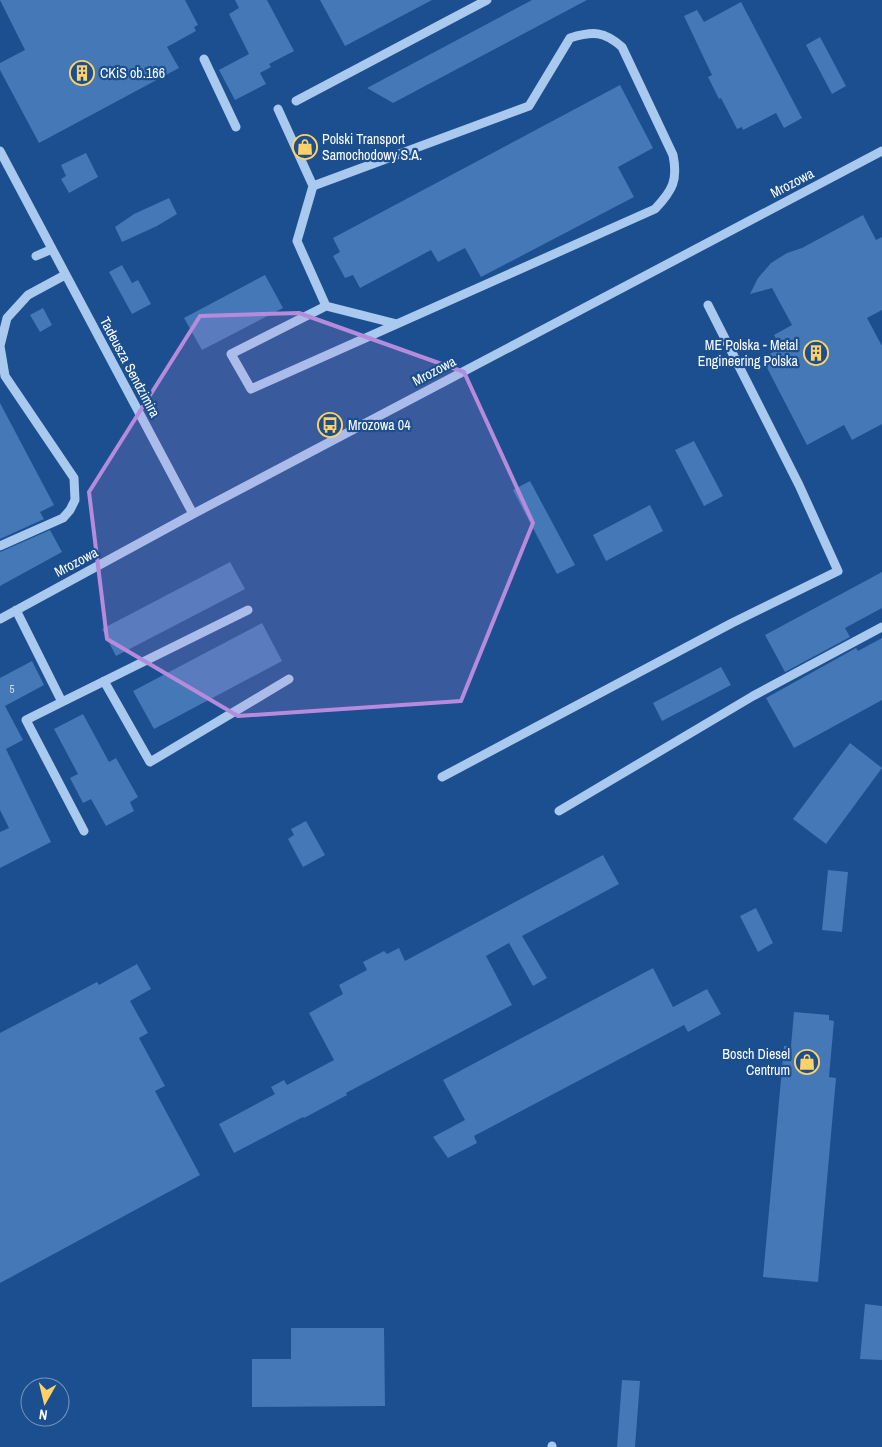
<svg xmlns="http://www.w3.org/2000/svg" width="882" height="1447" viewBox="0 0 882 1447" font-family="'Archivo Narrow',sans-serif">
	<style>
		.building { fill: #4478b7 }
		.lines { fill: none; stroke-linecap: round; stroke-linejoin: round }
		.minor { stroke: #a9c9ee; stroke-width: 9 }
		.marked { fill: #b68bdc; fill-opacity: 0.2; stroke: #b68bdc; stroke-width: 4; stroke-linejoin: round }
		.labels { text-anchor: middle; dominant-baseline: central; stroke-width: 4.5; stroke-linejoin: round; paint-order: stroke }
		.number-label { font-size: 11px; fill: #d0dded }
		.poi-label { font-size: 14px; fill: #fff; stroke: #1b4f8f; text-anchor: start }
		.street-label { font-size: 14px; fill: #fff; stroke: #1b4f8f }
	</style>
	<rect width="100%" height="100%" fill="#1b4f8f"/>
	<path class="building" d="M 0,0 L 185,0 L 198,25 L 194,27 L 196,31 L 167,47 L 179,68 L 39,143 L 0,70 L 0,63 L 25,50 Z
		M 235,0 L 267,0 L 294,51 L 269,64 L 271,67 L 260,73 L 266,84 L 235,100 L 219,70 L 249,54 L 229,14 L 239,8 Z
		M 320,0 L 432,0 L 345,46 Z
		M 532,0 L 587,0 L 393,103 L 367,88 Z
		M 741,2 L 802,118 L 784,128 L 776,113 L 743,130 L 742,127 L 737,129 L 721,98 L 719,99 L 708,77 L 712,75 L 684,16 L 697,10 L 704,22 Z
		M 820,37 L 846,86 L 832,94 L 806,45 Z
		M 620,85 L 653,148 L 618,167 L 634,197 L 481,277 L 465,248 L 438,262 L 431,250 L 360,288 L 353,275 L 345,278 L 333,256 L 340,252 L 333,238 Z
		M 86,153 L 98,177 L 69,193 L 61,179 L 66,176 L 61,165 Z
		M 169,198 L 177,214 L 157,226 L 122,242 L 115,227 L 134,214 Z
		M 863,215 L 876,240 L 882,237 L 882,310 L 867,318 L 882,346 L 882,424 L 852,440 L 844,425 L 807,445 L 762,358 L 781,348 L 774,335 L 792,325 L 772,288 L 750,294 L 758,278 L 771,263 L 787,253 L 802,248 Z
		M 122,265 L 132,283 L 138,280 L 151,304 L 132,314 L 109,272 Z
		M 265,275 L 283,308 L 202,350 L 184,318 Z
		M 43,308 L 52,325 L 40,332 L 30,315 Z
		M 0,403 L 54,505 L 40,512 L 44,519 L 0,539 Z
		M 694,441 L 723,496 L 704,506 L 675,450 Z
		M 530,481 L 575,565 L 557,574 L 513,490 Z
		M 650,505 L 663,531 L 606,561 L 593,535 Z
		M 50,530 L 62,552 L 0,586 L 0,552 Z
		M 230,562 L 245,589 L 116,656 L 102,629 Z
		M 882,572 L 882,608 L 845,628 L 850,637 L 785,672 L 765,635 Z
		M 262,623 L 282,661 L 154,729 L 133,691 Z
		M 882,638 L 882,700 L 794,748 L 766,698 L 856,648 L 858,651 Z
		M 32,661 L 44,685 L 5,706 L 23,740 L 6,749 L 51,842 L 0,868 L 0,832 L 9,828 L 0,810 L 0,678 Z
		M 721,667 L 731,685 L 662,721 L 653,703 Z
		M 83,714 L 109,762 L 116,758 L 138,797 L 130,802 L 134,811 L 106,826 L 91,799 L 83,803 L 70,778 L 78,774 L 54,729 Z
		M 850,743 L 882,768 L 826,844 L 793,819 Z
		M 306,821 L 325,855 L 303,867 L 288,839 L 294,835 L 291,829 Z
		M 603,855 L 619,884 L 522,936 L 547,978 L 533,986 L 509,943 L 486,956 L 512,1005 L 346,1093 L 347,1095 L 304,1118 L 303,1117 L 234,1153 L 219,1124 L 275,1094 L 271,1087 L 284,1080 L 287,1085 L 334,1060 L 309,1013 L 343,994 L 339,985 L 367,970 L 363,962 L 384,951 L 387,954 L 399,948 L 405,961 Z
		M 828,870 L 848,872 L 842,932 L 822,930 Z
		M 756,908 L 773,943 L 758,952 L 740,916 Z
		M 137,964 L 151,989 L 130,1001 L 148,1033 L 139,1038 L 165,1086 L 155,1091 L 200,1175 L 0,1283 L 0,1033 L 97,982 L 99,985 Z
		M 653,968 L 673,1007 L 707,989 L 721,1014 L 688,1032 L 684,1025 L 474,1136 L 477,1143 L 448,1158 L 433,1137 L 465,1120 L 443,1080 Z
		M 794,1012 L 829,1015 L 829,1020 L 834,1021 L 829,1077 L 836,1078 L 818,1282 L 763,1277 L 784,1046 L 791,1046 Z
		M 865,1304 L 882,1306 L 882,1360 L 860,1359 Z
		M 291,1328 L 384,1328 L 385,1406 L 252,1407 L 252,1359 L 291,1359 Z
		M 622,1380 L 640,1381 L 635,1447 L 617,1447 Z"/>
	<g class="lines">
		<path class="minor" d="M 204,59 L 236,127
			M 296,101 L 487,0
			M 278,109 L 313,186 L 529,106 L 570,38 C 593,31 604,31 622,47 L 673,155 C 678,180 673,190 655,209 L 251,389 L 231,354 L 326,306 L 297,241 L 313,186
			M 0,151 L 193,514
			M 36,256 L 52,249
			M 326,306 L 397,324
			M 0,546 L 63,518 L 70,510 L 75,500 L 74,478 L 5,376 L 0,346 L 7,318 L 28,295 L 65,275
			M 16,610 L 62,702 L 248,610
			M 0,619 L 193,514 L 882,151
			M 104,681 L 150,762 L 289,679
			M 62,702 L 26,720 L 84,831
			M 442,777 L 732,623 L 838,571 L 799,485 L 708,305
			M 559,811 L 753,696 L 882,627
			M 552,1447 L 552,1446"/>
	</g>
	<path class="marked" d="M 299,313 L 464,372 L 533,523 L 461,701 L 238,716 L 107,639 L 89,492 L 200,316 Z"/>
	<defs>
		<symbol id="building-ring" viewBox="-11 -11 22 22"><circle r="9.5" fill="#1b4f8f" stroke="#ffd166" stroke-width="1.5"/><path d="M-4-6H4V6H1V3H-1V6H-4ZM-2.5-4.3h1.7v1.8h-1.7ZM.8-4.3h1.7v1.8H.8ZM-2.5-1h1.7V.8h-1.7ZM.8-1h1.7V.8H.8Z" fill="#ffd166"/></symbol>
		<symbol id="shop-ring" viewBox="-11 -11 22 22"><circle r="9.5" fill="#1b4f8f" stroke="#ffd166" stroke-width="1.5"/><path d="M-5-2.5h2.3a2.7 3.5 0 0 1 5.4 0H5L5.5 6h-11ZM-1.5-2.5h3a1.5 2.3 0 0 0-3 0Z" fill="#ffd166"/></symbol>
		<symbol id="bus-ring" viewBox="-11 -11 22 22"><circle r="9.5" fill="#1b4f8f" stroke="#ffd166" stroke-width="1.5"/><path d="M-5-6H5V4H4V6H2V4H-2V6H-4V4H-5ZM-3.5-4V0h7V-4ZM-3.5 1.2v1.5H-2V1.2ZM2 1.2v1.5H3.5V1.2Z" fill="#ffd166"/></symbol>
	</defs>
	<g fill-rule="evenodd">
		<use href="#building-ring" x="68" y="59" width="28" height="28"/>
		<use href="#shop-ring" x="291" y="133" width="28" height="28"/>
		<use href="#building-ring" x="802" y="339" width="28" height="28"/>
		<use href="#bus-ring" x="316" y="411" width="28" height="28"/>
		<use href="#shop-ring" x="793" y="1048" width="28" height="28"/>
	</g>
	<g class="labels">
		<g class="number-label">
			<text x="12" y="689">5</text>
		</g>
		<g class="poi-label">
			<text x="100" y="73">CKiS ob.166</text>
			<text x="322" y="139">Polski Transport<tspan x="322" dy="16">Samochodowy S.A.</tspan></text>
			<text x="798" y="345" text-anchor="end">ME Polska - Metal<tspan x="798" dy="16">Engineering Polska</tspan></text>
			<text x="348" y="425">Mrozowa 04</text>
			<text x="790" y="1054" text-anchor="end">Bosch Diesel<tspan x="790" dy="16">Centrum</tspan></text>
		</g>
		<g class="street-label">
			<text transform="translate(792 183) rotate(-28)">Mrozowa</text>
			<text transform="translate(130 367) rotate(62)">Tadeusza Sendzimira</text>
			<text transform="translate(434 371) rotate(-28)">Mrozowa</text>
			<text transform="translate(76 562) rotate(-28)">Mrozowa</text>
		</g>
	</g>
	<g transform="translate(45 1402) rotate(188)"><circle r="24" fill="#1b4f8f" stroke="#7695bc"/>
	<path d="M0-4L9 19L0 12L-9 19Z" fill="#ffd166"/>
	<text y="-8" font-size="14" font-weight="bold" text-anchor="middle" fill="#ffffff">N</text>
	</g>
</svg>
